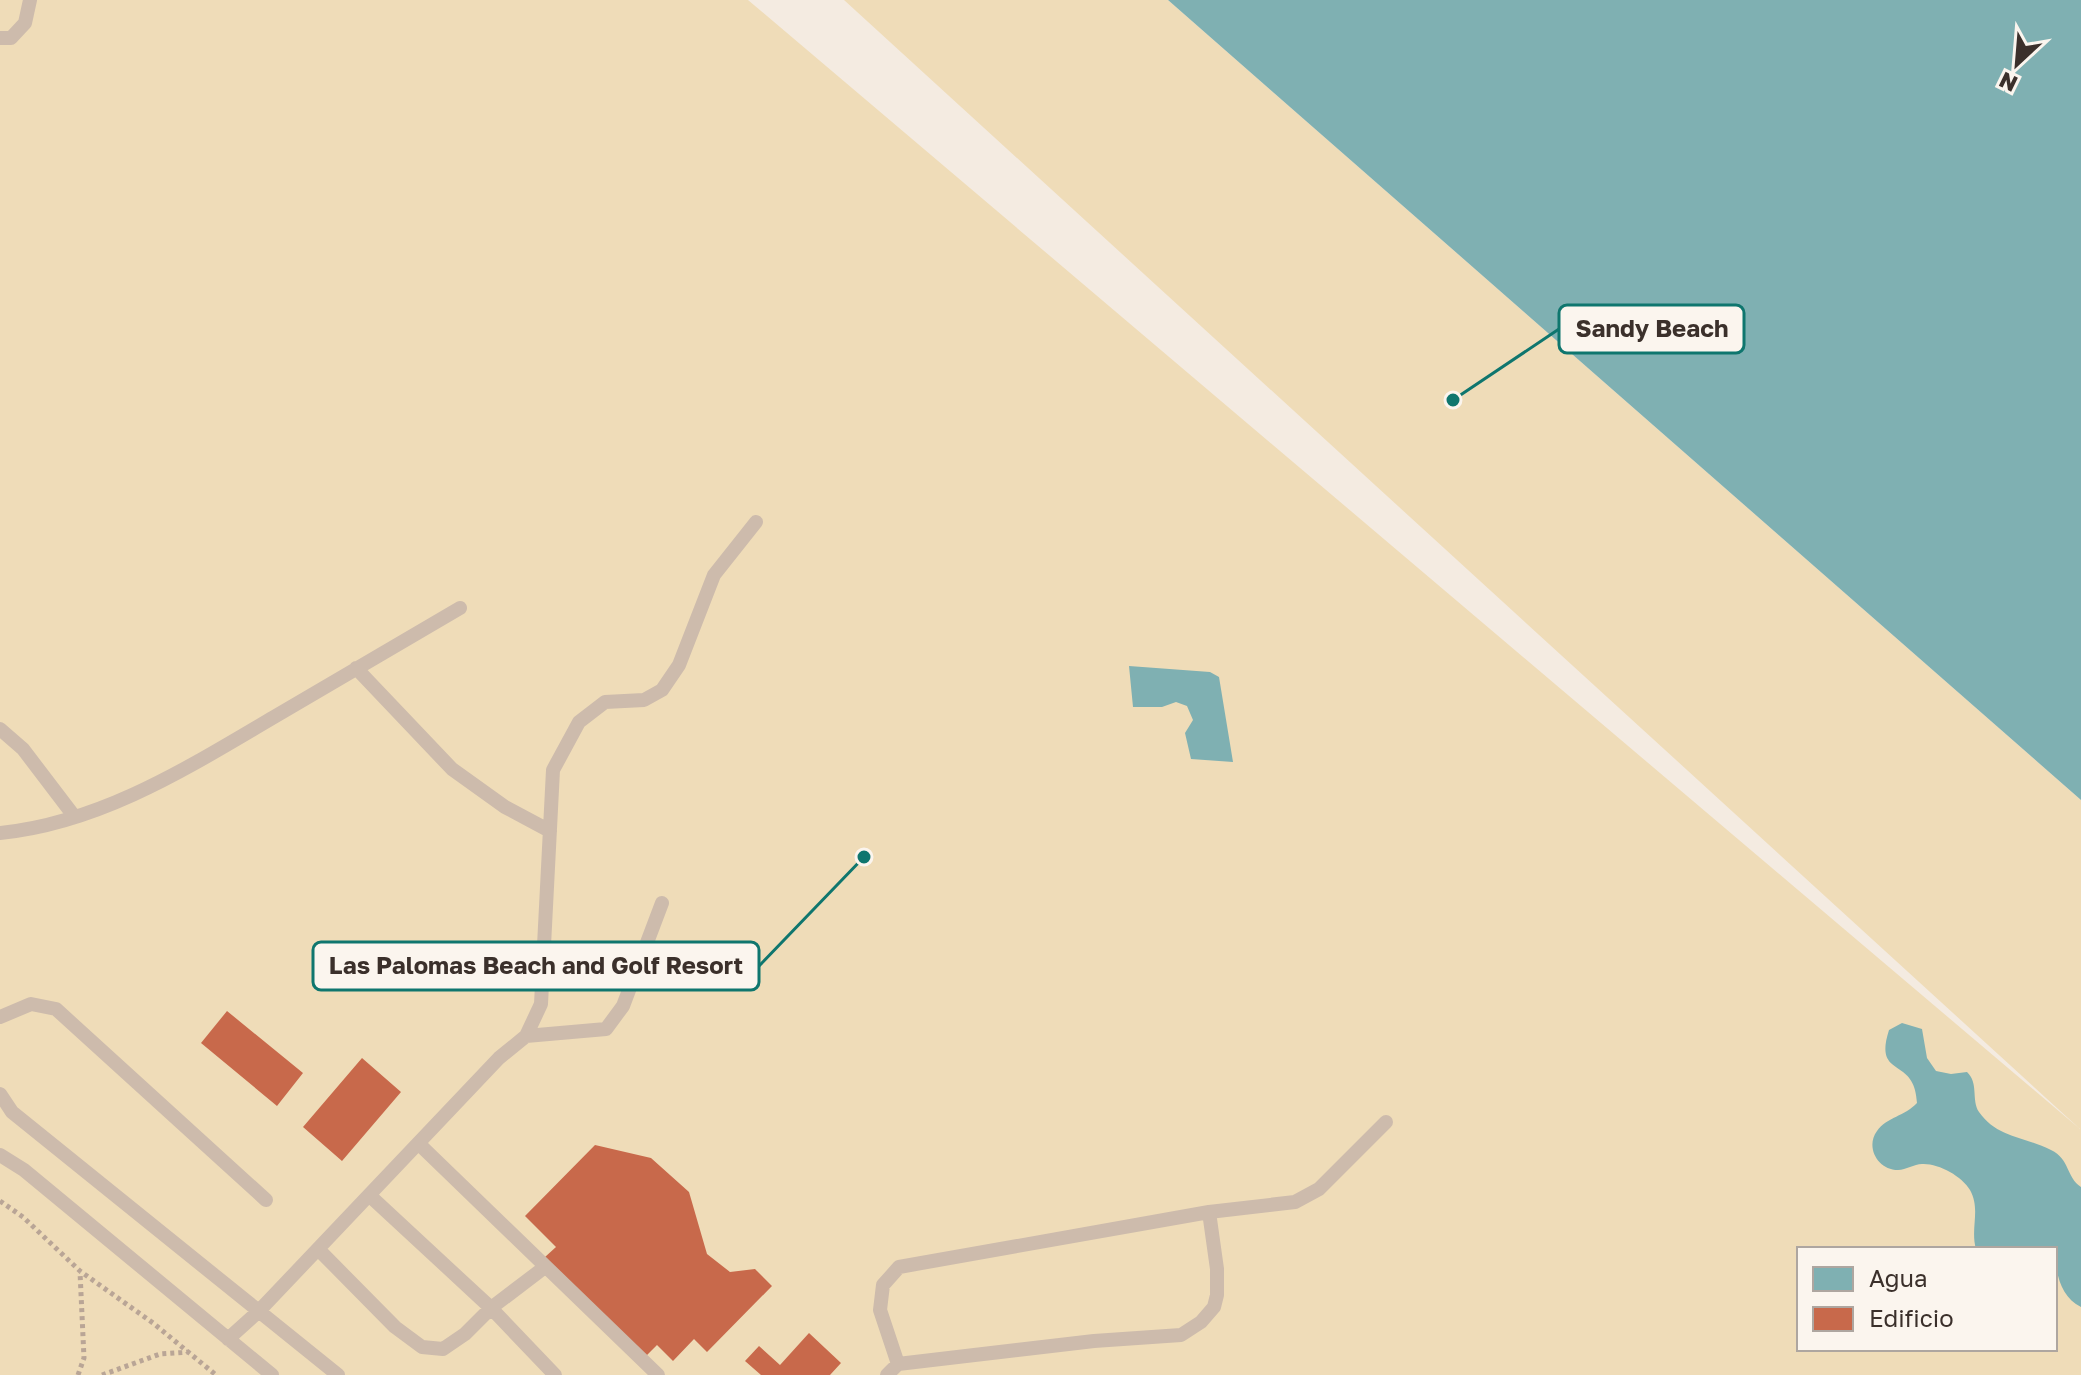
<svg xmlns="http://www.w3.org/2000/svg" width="2081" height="1375" viewBox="0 0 2081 1375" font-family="'Golos Text',sans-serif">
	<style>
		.sand { fill: #efdcb8; fill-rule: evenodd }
		.water { fill: #7fb0b2 }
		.building { fill: #c8694b }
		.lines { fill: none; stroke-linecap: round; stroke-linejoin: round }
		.path { stroke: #b9a596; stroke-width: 5; stroke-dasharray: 4 4; stroke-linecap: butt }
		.service { stroke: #cdbbac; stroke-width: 14 }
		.leader { fill: none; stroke: #0f766e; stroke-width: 3 }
		.callout-dot { fill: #0f766e; stroke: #fbf5ee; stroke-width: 3 }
		.callout { fill: #fbf5ee; stroke: #0f766e; stroke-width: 3 }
		.callout-label { font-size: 24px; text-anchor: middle; font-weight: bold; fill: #3b302b }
	</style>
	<rect width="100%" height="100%" fill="#f4ebe1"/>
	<path class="sand" d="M 0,0 L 748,0 L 2080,1129 L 844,0 L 1168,0 L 2081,800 L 2081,1375 L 0,1375 ZM 1799,1249 L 2055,1249 L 2055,1349 L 1799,1349 Z"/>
	<path class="water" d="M 1168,0 L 2081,0 L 2081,800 Z
		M 1129,666 L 1210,672 L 1219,677 L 1233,762 L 1191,759 L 1185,733 L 1193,720 L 1187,706 L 1176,702 L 1162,707 L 1133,707 Z
		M 1902,1023 L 1922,1029 L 1927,1058 L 1936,1071 L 1951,1074 L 1967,1072 C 1979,1083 1971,1100 1979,1112 C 1997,1138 2026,1137 2051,1150 C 2070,1159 2066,1177 2081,1187 L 2081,1307 C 2060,1297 2055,1271 2055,1249 L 1976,1249 C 1970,1228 1981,1210 1970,1190 C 1962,1176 1938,1163 1922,1164 C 1914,1164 1906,1170 1898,1170 C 1878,1170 1865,1147 1877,1131 C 1887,1117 1905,1116 1917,1103 C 1915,1055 1873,1080 1889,1030 Z"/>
	<path class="building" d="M 227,1011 L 303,1073 L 277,1106 L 201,1043 Z
		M 362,1058 L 401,1092 L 342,1161 L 303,1127 Z
		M 595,1145 L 651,1158 L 689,1192 L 707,1254 L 730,1272 L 755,1269 L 772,1286 L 707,1352 L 694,1339 L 673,1361 L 657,1345 L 646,1356 L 545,1257 L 556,1247 L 525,1216 Z
		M 809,1333 L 841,1363 L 830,1375 L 761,1375 L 745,1361 L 759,1346 L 780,1365 Z"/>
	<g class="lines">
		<path class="path" d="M 0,1201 L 23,1217 L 80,1271 L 153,1323 L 216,1375
			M 78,1375 L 84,1358 L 80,1272
			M 102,1375 L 160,1354 L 188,1352"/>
		<path class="service" d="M 0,38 L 11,38 L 25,23 L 30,0
			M 356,668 L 452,769 L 505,807 L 550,831
			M 0,729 L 23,749 L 74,816
			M 0,833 C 101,823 189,767 274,717 C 336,680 398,644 460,608
			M 0,1017 L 31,1004 L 56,1009 L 266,1200
			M 526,1036 L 606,1029 L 623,1006 L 662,903
			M 0,1094 L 12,1112 L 338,1375
			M 419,1144 L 658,1375
			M 0,1155 L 24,1170 L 272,1375
			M 369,1195 L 491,1308 L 555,1375
			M 318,1249 L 395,1327 L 422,1347 L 443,1349 L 465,1334 L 491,1308 L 545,1267
			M 228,1339 L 259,1311 L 499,1058 L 526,1036 L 541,1004 L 553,770 L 579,722 L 605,702 L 644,700 L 662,690 L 679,665 L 714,575 L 756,522
			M 898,1364 L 880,1310 L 883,1285 L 899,1267 L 1209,1212 L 1295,1202 L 1319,1189 L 1386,1122
			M 887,1375 L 898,1364 L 1094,1341 L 1181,1335 L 1201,1322 L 1214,1307 L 1217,1295 L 1217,1269 L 1209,1212"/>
	</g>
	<path class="leader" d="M1453 400L1559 329M864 857L759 966"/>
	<g class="callout-dot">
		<circle cx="1453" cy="400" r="8"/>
		<circle cx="864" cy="857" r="8"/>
	</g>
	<g class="callout">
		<rect x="1559" y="305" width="185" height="48" rx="8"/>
		<rect x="313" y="942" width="446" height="48" rx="8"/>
	</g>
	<g class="callout-label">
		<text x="1652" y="337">Sandy Beach</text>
		<text x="536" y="974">Las Palomas Beach and Golf Resort</text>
	</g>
	<rect x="1797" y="1247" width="260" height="104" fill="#fbf5ee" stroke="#aea6a0" stroke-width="2"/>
	<rect x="1813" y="1267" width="40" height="24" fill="#7fb0b2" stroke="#aea6a0" stroke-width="2"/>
	<text x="1869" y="1287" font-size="24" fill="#3b302b">Agua</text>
	<rect x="1813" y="1307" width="40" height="24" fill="#c8694b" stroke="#aea6a0" stroke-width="2"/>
	<text x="1869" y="1327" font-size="24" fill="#3b302b">Edificio</text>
	<g transform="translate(2017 64) rotate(206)" stroke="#fbf5ee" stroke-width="6" paint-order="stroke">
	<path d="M0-6L14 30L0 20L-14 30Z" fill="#3b302b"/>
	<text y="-12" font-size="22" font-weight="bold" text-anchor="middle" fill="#3b302b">N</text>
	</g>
</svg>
